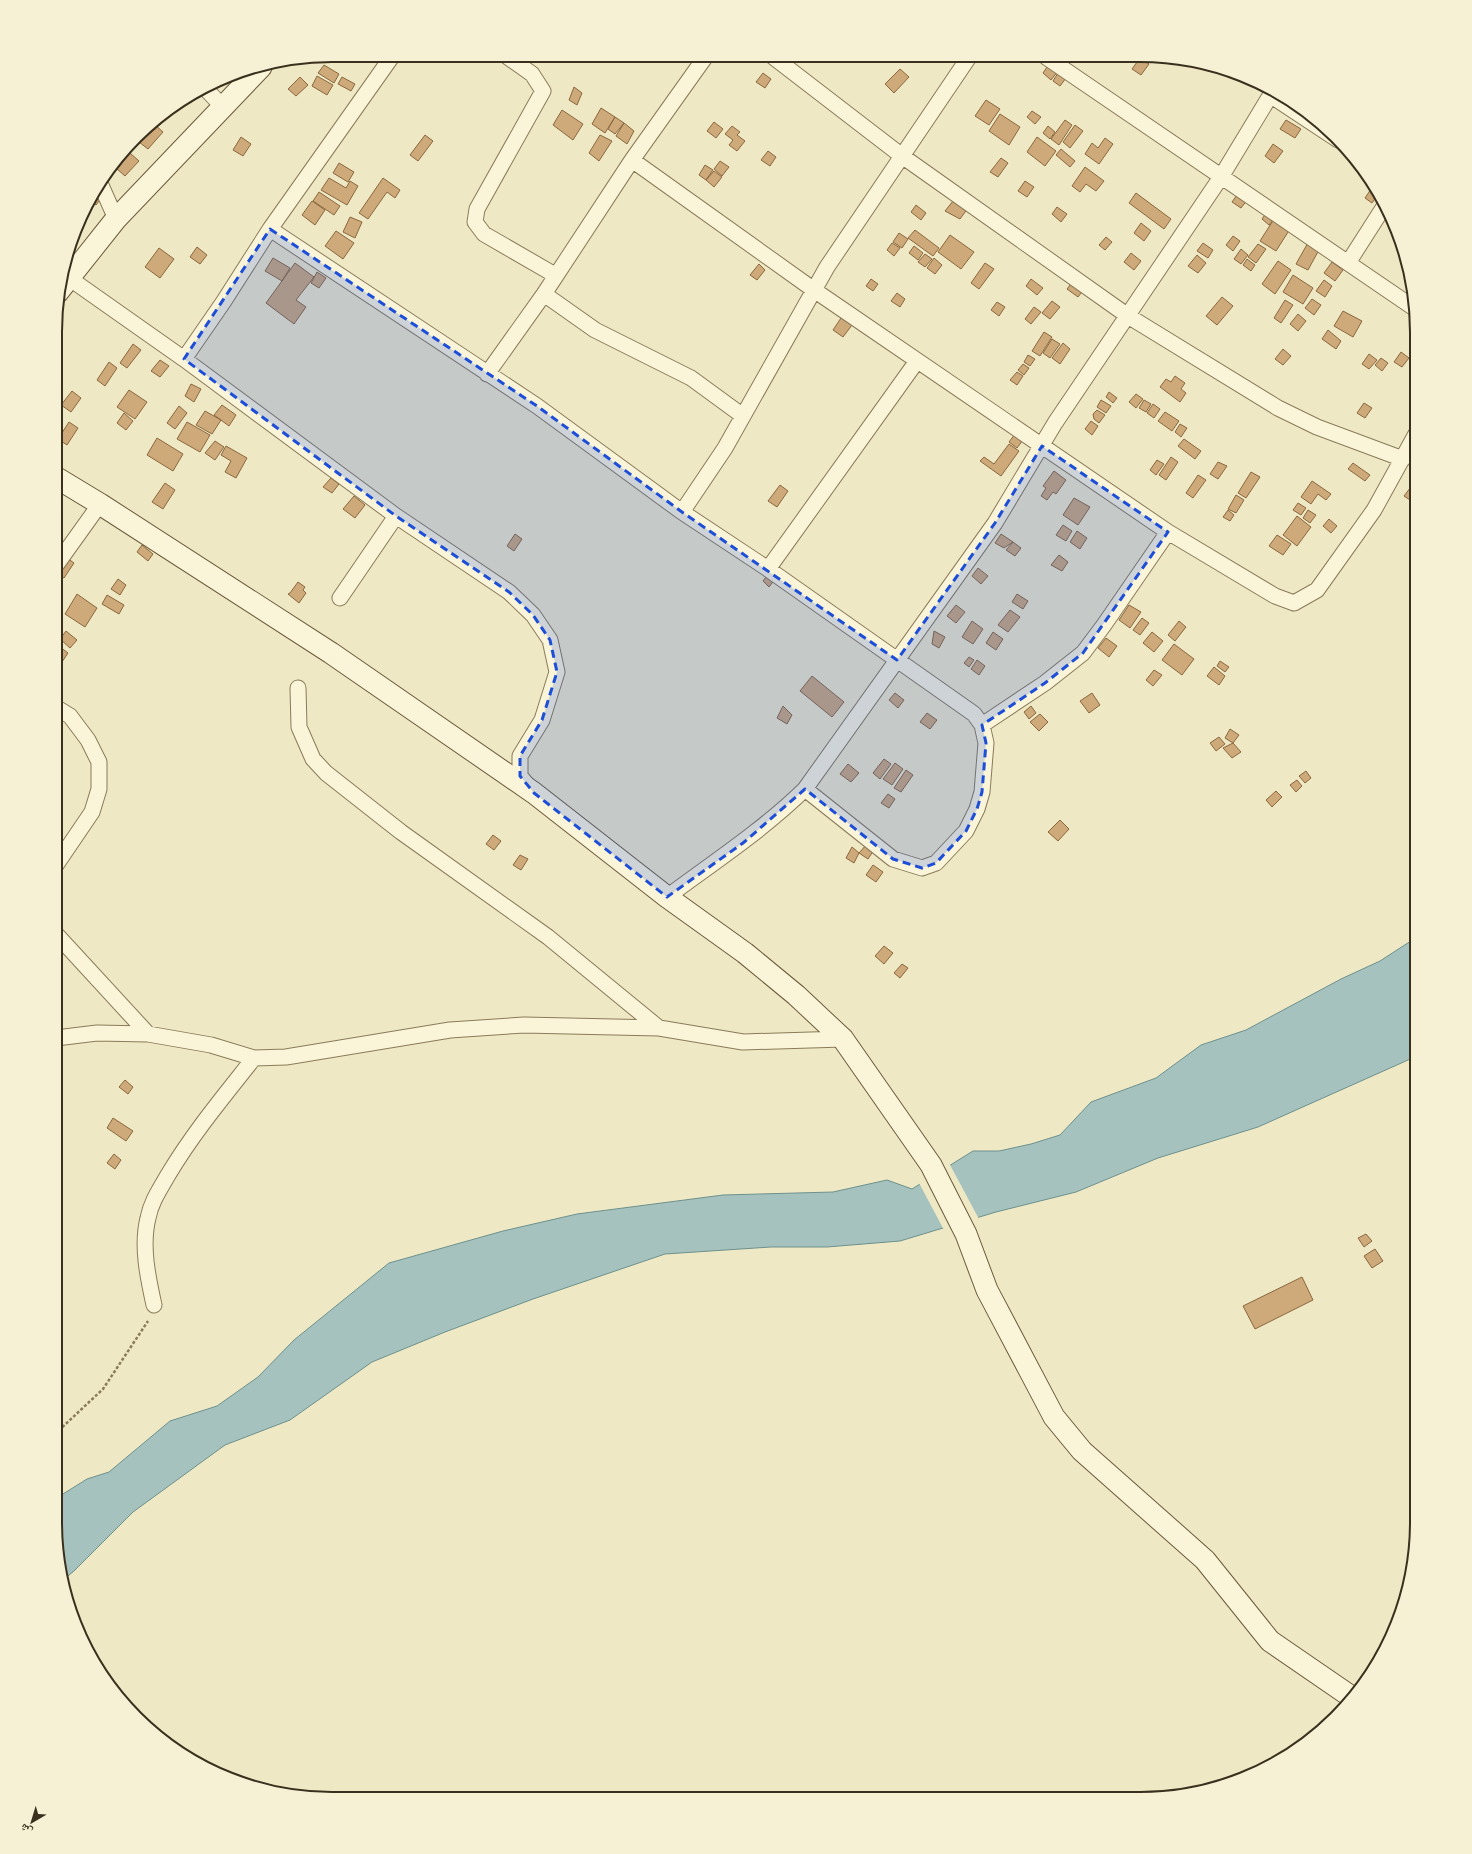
<svg xmlns="http://www.w3.org/2000/svg" width="1472" height="1854" viewBox="0 0 1472 1854" font-family="Lora,'Noto Naskh Arabic',serif">
	<style>
		.water { fill: #a6c2be; stroke: #6d918d }
		.pier { fill: #efe8c4 }
		.building { fill: #cea979; stroke: #8a683f }
		.lines { fill: none; stroke-linecap: round; stroke-linejoin: round }
		.street-casing { stroke: #8a7b5a; stroke-width: 17 }
		.secondary-casing { stroke: #6c5b3d; stroke-width: 23 }
		.path { stroke: #8a7b5a; stroke-width: 2.5; stroke-dasharray: 3 2; stroke-linecap: butt }
		.street { stroke: #faf4d8; stroke-width: 15 }
		.secondary { stroke: #faf4d8; stroke-width: 21 }
		.marked { fill: #1d4ed8; fill-opacity: 0.2; stroke: #1d4ed8; stroke-width: 3; stroke-dasharray: 8 5; stroke-linejoin: round }
		.rim { fill: none; stroke: #3a301e; stroke-width: 2 }
	</style>
	<rect width="100%" height="100%" fill="#efe8c4"/>
	<path class="water" d="M 1417,937 L 1417,1056 L 1258,1127 L 1158,1158 L 1076,1192 L 996,1212 L 900,1241 L 827,1247 L 771,1247 L 665,1254 L 533,1299 L 445,1332 L 372,1362 L 290,1420 L 225,1445 L 133,1512 L 74,1571 L 63,1580 L 55,1523 L 55,1499 L 87,1479 L 109,1472 L 170,1421 L 217,1406 L 258,1377 L 294,1340 L 389,1263 L 503,1231 L 577,1214 L 723,1195 L 833,1192 L 887,1180 L 912,1189 L 973,1151 L 999,1151 L 1031,1144 L 1060,1135 L 1091,1102 L 1156,1078 L 1201,1045 L 1246,1030 L 1341,979 L 1380,961 Z"/>
	<path class="pier" d="M 949,1163 L 979,1219 L 944,1230 L 919,1183 Z"/>
	<path class="building" d="M 1140,58 L 1149,64 L 1141,75 L 1132,69 Z
		M 1049,64 L 1058,71 L 1051,80 L 1043,73 Z
		M 324,65 L 339,74 L 334,83 L 318,73 Z
		M 900,69 L 909,77 L 894,93 L 885,84 Z
		M 763,73 L 771,79 L 765,88 L 756,82 Z
		M 1058,73 L 1066,78 L 1060,86 L 1053,81 Z
		M 317,76 L 333,85 L 327,95 L 312,86 Z
		M 300,77 L 308,85 L 296,96 L 288,89 Z
		M 342,77 L 355,84 L 351,91 L 338,84 Z
		M 574,87 L 582,93 L 577,105 L 569,100 Z
		M 986,100 L 1000,109 L 989,125 L 975,116 Z
		M 601,108 L 615,117 L 605,133 L 592,124 Z
		M 562,110 L 583,124 L 573,140 L 553,125 Z
		M 1032,111 L 1041,117 L 1035,124 L 1027,117 Z
		M 1000,114 L 1020,127 L 1009,145 L 989,131 Z
		M 615,117 L 624,123 L 615,134 L 608,129 Z
		M 1065,120 L 1072,125 L 1059,145 L 1051,139 Z
		M 1286,120 L 1301,129 L 1295,138 L 1280,129 Z
		M 714,122 L 723,129 L 716,138 L 707,131 Z
		M 624,123 L 634,131 L 627,144 L 616,136 Z
		M 154,124 L 163,132 L 148,149 L 139,142 Z
		M 1075,125 L 1083,131 L 1070,148 L 1063,142 Z
		M 732,126 L 740,132 L 737,135 L 745,141 L 737,151 L 729,145 L 733,140 L 725,134 Z
		M 1048,126 L 1055,132 L 1050,139 L 1043,133 Z
		M 425,135 L 433,141 L 418,161 L 410,155 Z
		M 600,135 L 612,141 L 599,161 L 589,153 Z
		M 241,137 L 251,144 L 243,156 L 233,150 Z
		M 1037,137 L 1056,151 L 1045,166 L 1027,152 Z
		M 1105,138 L 1113,144 L 1099,164 L 1085,154 L 1092,143 L 1098,148 Z
		M 1273,144 L 1283,151 L 1274,163 L 1265,156 Z
		M 1061,149 L 1075,161 L 1070,167 L 1056,155 Z
		M 768,151 L 776,157 L 770,166 L 761,160 Z
		M 130,153 L 139,161 L 125,176 L 117,169 Z
		M 1001,158 L 1008,163 L 998,177 L 990,172 Z
		M 720,161 L 729,167 L 722,176 L 714,169 Z
		M 339,163 L 354,172 L 348,182 L 333,173 Z
		M 705,165 L 713,170 L 706,180 L 699,175 Z
		M 1085,167 L 1104,181 L 1096,191 L 1086,184 L 1080,192 L 1072,186 Z
		M 714,171 L 722,177 L 714,187 L 706,180 Z
		M 329,178 L 346,188 L 350,181 L 358,186 L 347,205 L 321,190 Z
		M 383,178 L 400,190 L 395,198 L 387,192 L 368,219 L 359,213 Z
		M 1025,181 L 1034,187 L 1027,197 L 1018,191 Z
		M 1373,186 L 1379,193 L 1372,203 L 1365,198 Z
		M 95,190 L 103,196 L 96,205 L 89,200 Z
		M 319,192 L 340,206 L 334,215 L 313,201 Z
		M 1239,192 L 1248,199 L 1241,208 L 1232,202 Z
		M 1136,193 L 1171,219 L 1164,229 L 1129,203 Z
		M 312,201 L 325,210 L 315,225 L 302,215 Z
		M 953,201 L 968,208 L 960,219 L 945,211 Z
		M 916,205 L 926,213 L 921,220 L 911,212 Z
		M 1057,207 L 1067,214 L 1061,222 L 1052,214 Z
		M 1269,209 L 1277,215 L 1269,225 L 1262,219 Z
		M 350,217 L 362,222 L 355,238 L 343,232 Z
		M 1274,219 L 1290,229 L 1276,251 L 1260,241 Z
		M 1141,223 L 1151,231 L 1144,241 L 1134,233 Z
		M 915,230 L 939,248 L 933,256 L 908,238 Z
		M 336,231 L 354,243 L 343,259 L 325,246 Z
		M 899,233 L 908,239 L 902,248 L 893,242 Z
		M 950,235 L 974,252 L 961,269 L 938,252 Z
		M 1233,236 L 1240,241 L 1233,251 L 1226,245 Z
		M 1106,237 L 1112,242 L 1105,250 L 1099,245 Z
		M 1309,241 L 1320,248 L 1308,270 L 1296,264 Z
		M 892,243 L 900,248 L 894,256 L 887,250 Z
		M 1203,243 L 1213,250 L 1208,258 L 1197,251 Z
		M 1258,244 L 1266,249 L 1256,263 L 1248,257 Z
		M 914,246 L 923,253 L 918,260 L 909,253 Z
		M 197,247 L 207,255 L 200,264 L 190,257 Z
		M 159,248 L 174,259 L 160,278 L 145,267 Z
		M 1241,249 L 1248,255 L 1241,264 L 1234,259 Z
		M 1131,253 L 1141,261 L 1134,270 L 1124,262 Z
		M 925,254 L 932,259 L 925,267 L 918,262 Z
		M 1197,255 L 1206,263 L 1198,273 L 1188,266 Z
		M 273,258 L 290,268 L 282,281 L 265,271 Z
		M 934,258 L 942,265 L 935,274 L 927,268 Z
		M 1247,259 L 1255,265 L 1251,271 L 1243,265 Z
		M 1278,261 L 1291,270 L 1275,294 L 1262,284 Z
		M 1332,262 L 1343,270 L 1335,281 L 1324,273 Z
		M 295,263 L 314,277 L 296,300 L 306,307 L 294,324 L 266,303 Z
		M 985,263 L 994,269 L 979,289 L 971,283 Z
		M 759,264 L 765,270 L 757,280 L 750,275 Z
		M 317,272 L 326,278 L 319,288 L 311,283 Z
		M 1293,275 L 1313,288 L 1303,304 L 1283,292 Z
		M 871,279 L 878,284 L 873,291 L 866,286 Z
		M 1031,279 L 1043,288 L 1037,295 L 1026,286 Z
		M 1074,280 L 1085,288 L 1078,297 L 1067,289 Z
		M 1324,280 L 1332,286 L 1325,297 L 1316,291 Z
		M 897,293 L 905,299 L 900,307 L 891,301 Z
		M 1222,297 L 1233,306 L 1217,325 L 1206,316 Z
		M 1312,299 L 1321,305 L 1314,315 L 1305,308 Z
		M 1285,300 L 1293,305 L 1281,323 L 1274,318 Z
		M 1052,301 L 1060,307 L 1050,319 L 1042,313 Z
		M 997,302 L 1005,307 L 999,316 L 991,310 Z
		M 1034,307 L 1041,312 L 1031,324 L 1025,319 Z
		M 1343,311 L 1362,321 L 1353,337 L 1334,326 Z
		M 1298,314 L 1306,321 L 1298,331 L 1290,324 Z
		M 841,318 L 852,325 L 843,337 L 833,330 Z
		M 1328,330 L 1341,341 L 1336,349 L 1322,339 Z
		M 1044,332 L 1052,337 L 1040,356 L 1032,351 Z
		M 1052,339 L 1060,344 L 1050,358 L 1043,353 Z
		M 1063,343 L 1070,349 L 1060,364 L 1052,358 Z
		M 133,344 L 141,350 L 127,368 L 120,363 Z
		M 1283,349 L 1291,356 L 1283,365 L 1275,359 Z
		M 1401,352 L 1409,358 L 1402,367 L 1394,362 Z
		M 1369,354 L 1377,360 L 1369,369 L 1362,364 Z
		M 1028,355 L 1035,359 L 1030,366 L 1024,362 Z
		M 1381,358 L 1388,363 L 1382,371 L 1375,365 Z
		M 160,360 L 169,366 L 160,377 L 151,371 Z
		M 109,362 L 117,368 L 105,386 L 97,380 Z
		M 1023,364 L 1029,368 L 1024,375 L 1018,370 Z
		M 1017,372 L 1023,376 L 1017,385 L 1010,380 Z
		M 1175,376 L 1185,383 L 1181,389 L 1186,393 L 1180,402 L 1160,387 L 1166,379 L 1171,382 Z
		M 191,384 L 201,389 L 194,402 L 185,396 Z
		M 129,390 L 147,402 L 135,419 L 117,407 Z
		M 72,391 L 81,398 L 71,412 L 61,405 Z
		M 1109,392 L 1117,398 L 1113,403 L 1106,397 Z
		M 1136,394 L 1143,399 L 1136,408 L 1129,402 Z
		M 1101,400 L 1111,406 L 1106,413 L 1097,407 Z
		M 1144,400 L 1151,404 L 1146,412 L 1139,408 Z
		M 1364,403 L 1372,408 L 1365,418 L 1357,413 Z
		M 1153,404 L 1160,409 L 1154,418 L 1147,413 Z
		M 222,405 L 236,415 L 229,426 L 214,415 Z
		M 179,406 L 187,413 L 175,429 L 167,423 Z
		M 1097,410 L 1105,415 L 1099,423 L 1094,419 L 1093,414 Z
		M 205,411 L 221,420 L 212,434 L 196,425 Z
		M 1165,412 L 1179,421 L 1172,431 L 1158,421 Z
		M 124,413 L 133,421 L 126,430 L 117,423 Z
		M 1091,421 L 1098,426 L 1092,435 L 1085,429 Z
		M 69,422 L 78,428 L 67,445 L 58,439 Z
		M 187,422 L 210,435 L 200,452 L 177,439 Z
		M 1180,424 L 1187,428 L 1181,437 L 1175,432 Z
		M 1015,434 L 1023,440 L 1017,448 L 1009,442 Z
		M 157,438 L 183,454 L 173,471 L 147,455 Z
		M 1184,439 L 1201,451 L 1195,459 L 1178,446 Z
		M 215,441 L 224,447 L 215,460 L 205,453 Z
		M 1009,444 L 1019,451 L 1001,476 L 980,461 L 984,457 L 994,464 Z
		M 226,446 L 247,458 L 236,478 L 225,472 L 231,461 L 221,455 Z
		M 1171,457 L 1178,462 L 1166,480 L 1159,475 Z
		M 1157,460 L 1164,464 L 1156,475 L 1150,470 Z
		M 1218,462 L 1227,466 L 1218,479 L 1210,474 Z
		M 1353,463 L 1370,475 L 1365,481 L 1348,469 Z
		M 1054,471 L 1066,480 L 1056,494 L 1053,492 L 1047,500 L 1041,496 L 1046,488 L 1043,486 Z
		M 1251,472 L 1260,477 L 1246,498 L 1238,493 Z
		M 1198,475 L 1206,480 L 1193,498 L 1186,493 Z
		M 331,478 L 339,484 L 332,493 L 323,487 Z
		M 1312,481 L 1331,494 L 1326,500 L 1318,494 L 1311,504 L 1301,497 Z
		M 165,483 L 175,490 L 163,509 L 152,502 Z
		M 1414,483 L 1417,485 L 1417,497 L 1413,502 L 1404,496 Z
		M 780,485 L 788,491 L 777,507 L 768,501 Z
		M 1236,495 L 1244,500 L 1236,513 L 1228,509 Z
		M 354,496 L 365,505 L 355,518 L 343,509 Z
		M 1074,498 L 1090,507 L 1078,525 L 1063,515 Z
		M 1298,503 L 1306,508 L 1301,515 L 1293,510 Z
		M 1228,510 L 1234,515 L 1230,521 L 1223,517 Z
		M 1308,510 L 1316,515 L 1310,523 L 1303,518 Z
		M 1297,516 L 1311,527 L 1297,546 L 1283,535 Z
		M 1329,519 L 1337,526 L 1331,533 L 1323,526 Z
		M 1063,525 L 1072,531 L 1066,541 L 1056,535 Z
		M 1077,531 L 1087,538 L 1080,549 L 1070,542 Z
		M 515,534 L 522,539 L 514,551 L 507,546 Z
		M 1001,534 L 1013,542 L 1004,548 L 995,543 Z
		M 1277,535 L 1291,544 L 1283,555 L 1269,546 Z
		M 1013,542 L 1021,548 L 1015,556 L 1006,550 Z
		M 142,545 L 153,554 L 148,561 L 137,552 Z
		M 1059,555 L 1068,562 L 1062,571 L 1051,565 Z
		M 67,558 L 74,563 L 64,578 L 57,574 Z
		M 978,568 L 988,576 L 981,584 L 972,576 Z
		M 768,574 L 775,579 L 769,587 L 763,581 Z
		M 118,579 L 126,585 L 120,595 L 111,589 Z
		M 298,582 L 305,587 L 303,590 L 306,593 L 299,603 L 288,594 L 290,593 Z
		M 77,594 L 97,608 L 85,627 L 65,614 Z
		M 1017,594 L 1028,601 L 1023,609 L 1012,602 Z
		M 107,595 L 124,605 L 119,614 L 102,604 Z
		M 956,605 L 965,612 L 956,623 L 947,616 Z
		M 1129,605 L 1141,612 L 1130,628 L 1119,620 Z
		M 1010,610 L 1020,617 L 1008,632 L 998,625 Z
		M 1142,618 L 1149,623 L 1140,635 L 1133,630 Z
		M 972,621 L 983,629 L 973,644 L 962,637 Z
		M 1179,621 L 1186,627 L 1175,641 L 1168,635 Z
		M 66,631 L 77,640 L 70,648 L 60,639 Z
		M 934,631 L 945,637 L 939,648 L 932,644 Z
		M 993,632 L 1003,639 L 996,650 L 986,643 Z
		M 1152,632 L 1163,641 L 1154,652 L 1143,643 Z
		M 1106,638 L 1117,646 L 1109,657 L 1098,648 Z
		M 1174,644 L 1194,659 L 1182,675 L 1162,660 Z
		M 60,647 L 68,653 L 60,665 L 57,663 L 57,652 Z
		M 969,657 L 974,660 L 969,667 L 964,663 Z
		M 977,660 L 985,666 L 979,675 L 971,669 Z
		M 1220,661 L 1229,667 L 1225,672 L 1217,666 Z
		M 1214,667 L 1225,676 L 1219,685 L 1207,676 Z
		M 1154,670 L 1162,675 L 1153,686 L 1146,680 Z
		M 812,676 L 844,702 L 832,717 L 800,691 Z
		M 895,693 L 904,700 L 898,708 L 889,700 Z
		M 1092,693 L 1100,705 L 1089,713 L 1080,701 Z
		M 783,706 L 792,715 L 787,724 L 777,718 Z
		M 1031,706 L 1036,713 L 1029,719 L 1024,712 Z
		M 927,713 L 937,720 L 930,729 L 920,722 Z
		M 1040,714 L 1048,722 L 1039,731 L 1030,722 Z
		M 1230,729 L 1239,735 L 1233,743 L 1225,738 Z
		M 1219,737 L 1225,744 L 1216,751 L 1210,743 Z
		M 1233,743 L 1241,752 L 1232,758 L 1223,748 Z
		M 884,759 L 891,764 L 880,779 L 873,773 Z
		M 895,763 L 903,769 L 892,785 L 883,779 Z
		M 848,764 L 859,773 L 851,782 L 840,774 Z
		M 906,770 L 913,775 L 901,792 L 894,788 Z
		M 1306,771 L 1311,778 L 1305,783 L 1299,776 Z
		M 1297,780 L 1302,786 L 1296,792 L 1290,785 Z
		M 1276,791 L 1282,797 L 1272,807 L 1266,800 Z
		M 888,794 L 895,799 L 889,808 L 881,803 Z
		M 1060,820 L 1069,829 L 1058,841 L 1048,832 Z
		M 493,835 L 501,841 L 494,850 L 486,844 Z
		M 867,844 L 874,850 L 868,859 L 859,853 Z
		M 852,847 L 859,853 L 854,863 L 846,858 Z
		M 520,855 L 528,859 L 521,870 L 513,865 Z
		M 873,865 L 883,872 L 876,882 L 866,875 Z
		M 884,946 L 893,953 L 884,964 L 875,956 Z
		M 902,964 L 908,968 L 900,978 L 894,973 Z
		M 125,1080 L 133,1087 L 128,1094 L 119,1087 Z
		M 113,1118 L 133,1131 L 126,1141 L 107,1128 Z
		M 114,1154 L 121,1160 L 115,1169 L 107,1163 Z
		M 1366,1234 L 1372,1241 L 1364,1247 L 1358,1238 Z
		M 1375,1249 L 1383,1261 L 1372,1268 L 1364,1256 Z
		M 1302,1277 L 1313,1300 L 1255,1329 L 1243,1306 Z"/>
	<g class="lines">
		<defs>
			<path id="street" d="M 505,55 L 532,74 L 543,91 L 477,209 L 475,222 L 484,234 L 555,275
				M 772,56 L 902,156 L 1128,316 L 1278,408 L 1317,427 L 1403,459
				M 1046,57 L 1414,308
				M 204,87 L 222,106
				M 1270,95 L 1338,140
				M 632,160 L 814,290 L 1168,532 L 1275,596 L 1294,603 L 1317,590 L 1374,510 L 1417,432
				M 100,183 L 116,219
				M 270,229 L 537,406 L 682,512 L 768,569 L 974,714 L 982,725 L 986,743 L 982,792 L 977,809 L 966,831 L 936,863 L 922,868 L 893,859 L 805,789
				M 1348,263 L 1385,205
				M 69,278 L 184,359 L 396,516 L 509,592 L 533,615 L 550,640 L 557,672 L 542,720 L 520,756 L 520,776 L 530,788
				M 544,294 L 595,330 L 691,378 L 743,416
				M 184,359 L 224,301 L 270,229 L 393,55
				M 487,374 L 544,294 L 632,160 L 706,56
				M 682,512 L 725,448 L 827,267 L 969,57
				M 57,564 L 100,504
				M 768,569 L 917,361
				M 340,598 L 396,516
				M 298,688 L 299,727 L 313,759 L 326,773 L 401,832 L 548,937 L 659,1028
				M 982,725 L 1045,683 L 1083,653 L 1104,625 L 1168,532
				M 56,865 L 92,812 L 99,789 L 99,762 L 88,740 L 70,716 L 57,708
				M 667,897 C 714,862 763,830 805,789 L 995,523 L 1055,423 L 1221,177 L 1273,91
				M 56,934 L 148,1034
				M 56,1038 L 97,1033 L 148,1034 L 211,1045 L 254,1058 L 286,1057 L 450,1030 L 524,1025 L 659,1028 L 743,1042 L 843,1039
				M 154,1305 C 148,1278 141,1246 148,1218 C 151,1202 160,1189 168,1175 C 193,1133 224,1096 254,1058"/>
			<path id="secondary" d="M 58,292 L 116,219 L 261,67
				M 57,478 L 100,504 L 331,653 L 534,793 L 667,897 L 745,953 L 796,995 L 843,1039 L 931,1165 L 966,1234 L 987,1290 L 1054,1417 L 1082,1451 L 1205,1560 L 1270,1641 L 1353,1698"/>
		</defs>
		<use href="#street" class="street-casing"/>
		<use href="#secondary" class="secondary-casing"/>
		<path class="path" d="M 55,1434 L 103,1389 L 148,1321"/>
		<use href="#street" class="street"/>
		<use href="#secondary" class="secondary"/>
	</g>
	<path class="marked" d="M 270,229 L 537,406 L 682,512 L 897,660 L 995,523 L 1042,446 L 1168,532 L 1083,653 L 1045,683 L 982,725 L 986,743 L 982,792 L 977,809 L 966,831 L 936,863 L 922,868 L 893,859 L 805,789 L 743,843 L 667,897 L 534,793 L 520,776 L 520,756 L 542,720 L 557,672 L 550,640 L 533,615 L 509,592 L 396,516 L 184,359 Z"/>
	<path d="M0 0H1472V1854H0ZM332 62H1140A270 270 0 0 1 1410 332V1522A270 270 0 0 1 1140 1792H332A270 270 0 0 1 62 1522V332A270 270 0 0 1 332 62Z" fill="#f6f1d4" fill-rule="evenodd"/>
	<path class="rim" d="M332 62H1140A270 270 0 0 1 1410 332V1522A270 270 0 0 1 1140 1792H332A270 270 0 0 1 62 1522V332A270 270 0 0 1 332 62Z"/>
	<g transform="translate(32 1822) rotate(218)" stroke="#f6f1d4" stroke-width="3" paint-order="stroke">
	<path d="M0-3L7 15L0 10L-7 15Z" fill="#3a301e"/>
	<text y="-6" font-size="11" font-weight="bold" text-anchor="middle" fill="#3a301e">ش</text>
	</g>
</svg>
